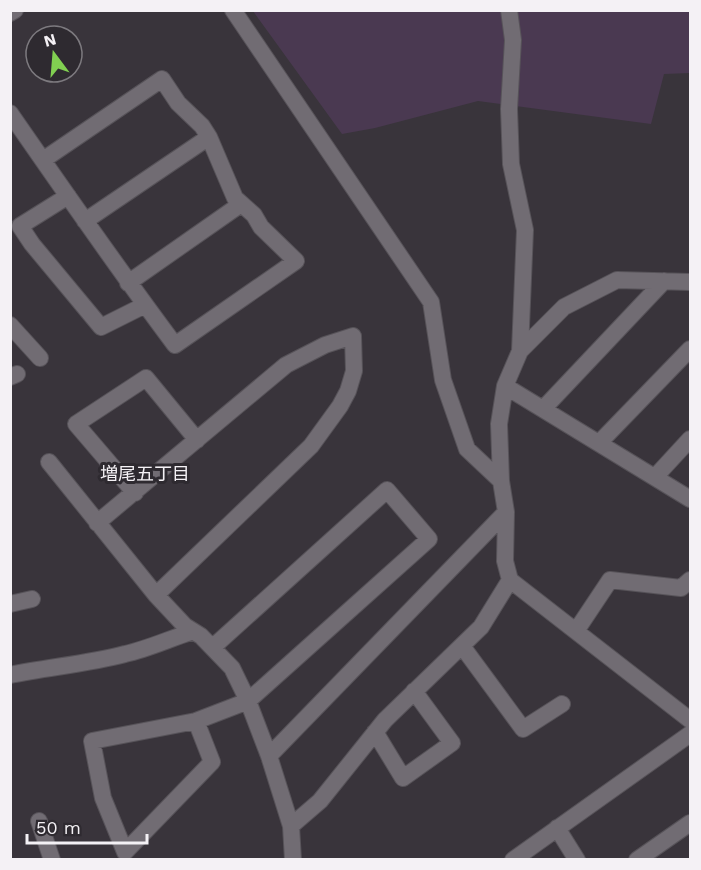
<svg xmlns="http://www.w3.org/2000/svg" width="701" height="870" viewBox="0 0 701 870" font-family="'Work Sans','Noto Sans JP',sans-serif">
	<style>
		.green { fill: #4a3951 }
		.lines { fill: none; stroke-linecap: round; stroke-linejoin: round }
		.minor-casing { stroke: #575359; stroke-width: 18 }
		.minor { stroke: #716c73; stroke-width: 16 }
		.labels { text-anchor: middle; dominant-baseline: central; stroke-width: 6; stroke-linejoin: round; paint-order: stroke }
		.neighbourhood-label { font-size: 18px; fill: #f4f1f5; stroke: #2e2a30 }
	</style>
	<rect width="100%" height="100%" fill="#39343b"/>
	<path class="green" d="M 253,11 L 690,11 L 690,73 L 664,74 L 651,124 L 478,101 L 375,128 L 342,134 Z"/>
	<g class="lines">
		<defs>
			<path id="minor" d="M 233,10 L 431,302 L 443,380 L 467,449 L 501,481
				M 509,10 L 513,40 L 509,109 L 511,164 L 525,230 L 520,351 L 505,386 L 499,424 L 501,481 L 506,512 L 505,561 L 510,580 L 690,720
				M 10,13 L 15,10
				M 10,113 C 64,191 118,269 175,345 L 296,261 L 261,227 L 254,215 L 235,198 L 209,137 L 202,126 L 178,103 L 162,79 L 43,160
				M 68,196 L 20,226 L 32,244 L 101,327 L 145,305
				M 85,221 L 209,137
				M 128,283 L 241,204
				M 10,325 L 40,358
				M 520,351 L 564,307 L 617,280 L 690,282
				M 10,377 L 17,374
				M 505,386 L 690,499
				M 543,409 L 664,281
				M 599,443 L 690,349
				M 49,462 L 156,595 L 185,626 L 201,636 L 232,668 L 248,701 L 269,756 L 291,826 L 293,860
				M 655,477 L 690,439
				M 135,493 L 76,424 L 146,378 L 197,440
				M 97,523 L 286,365 L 325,345 L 353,336 L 354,371 L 348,391 L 340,406 L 311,446 L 156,595
				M 10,604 L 32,599
				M 576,631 L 610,580 L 681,588 L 690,580
				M 462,646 L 523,729 L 562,704
				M 10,675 C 48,667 88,664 125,654 C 148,649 169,639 191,632
				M 196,721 L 212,762 L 125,852 L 103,798 L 92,741 L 196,721 L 248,701 L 429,539 L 387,490 L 213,647
				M 375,732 L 403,778 L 452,743 L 414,691
				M 269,756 L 506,512
				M 39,821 L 52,860
				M 291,826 L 320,801 L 385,720 L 481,627 L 510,580
				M 557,828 L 577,860
				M 513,860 L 690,734
				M 637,860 L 690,823"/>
		</defs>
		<use href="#minor" class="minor-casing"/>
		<use href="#minor" class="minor"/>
	</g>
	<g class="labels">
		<g class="neighbourhood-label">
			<text x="145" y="473">増尾五丁目</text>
		</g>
	</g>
	<rect width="701" height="870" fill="none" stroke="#f4f1f5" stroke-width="24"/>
	<g transform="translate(54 54) rotate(344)"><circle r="28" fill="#2e2a30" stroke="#7d7a7f" stroke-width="1.5"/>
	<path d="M0-4.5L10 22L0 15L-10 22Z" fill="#81d051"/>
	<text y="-9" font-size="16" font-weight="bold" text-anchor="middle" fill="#f4f1f5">N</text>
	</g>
	<path d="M27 834v9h120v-9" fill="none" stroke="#f4f1f5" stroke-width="3"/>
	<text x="36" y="834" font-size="18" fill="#f4f1f5" stroke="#2e2a30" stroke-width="4.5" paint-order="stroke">50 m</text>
</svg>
